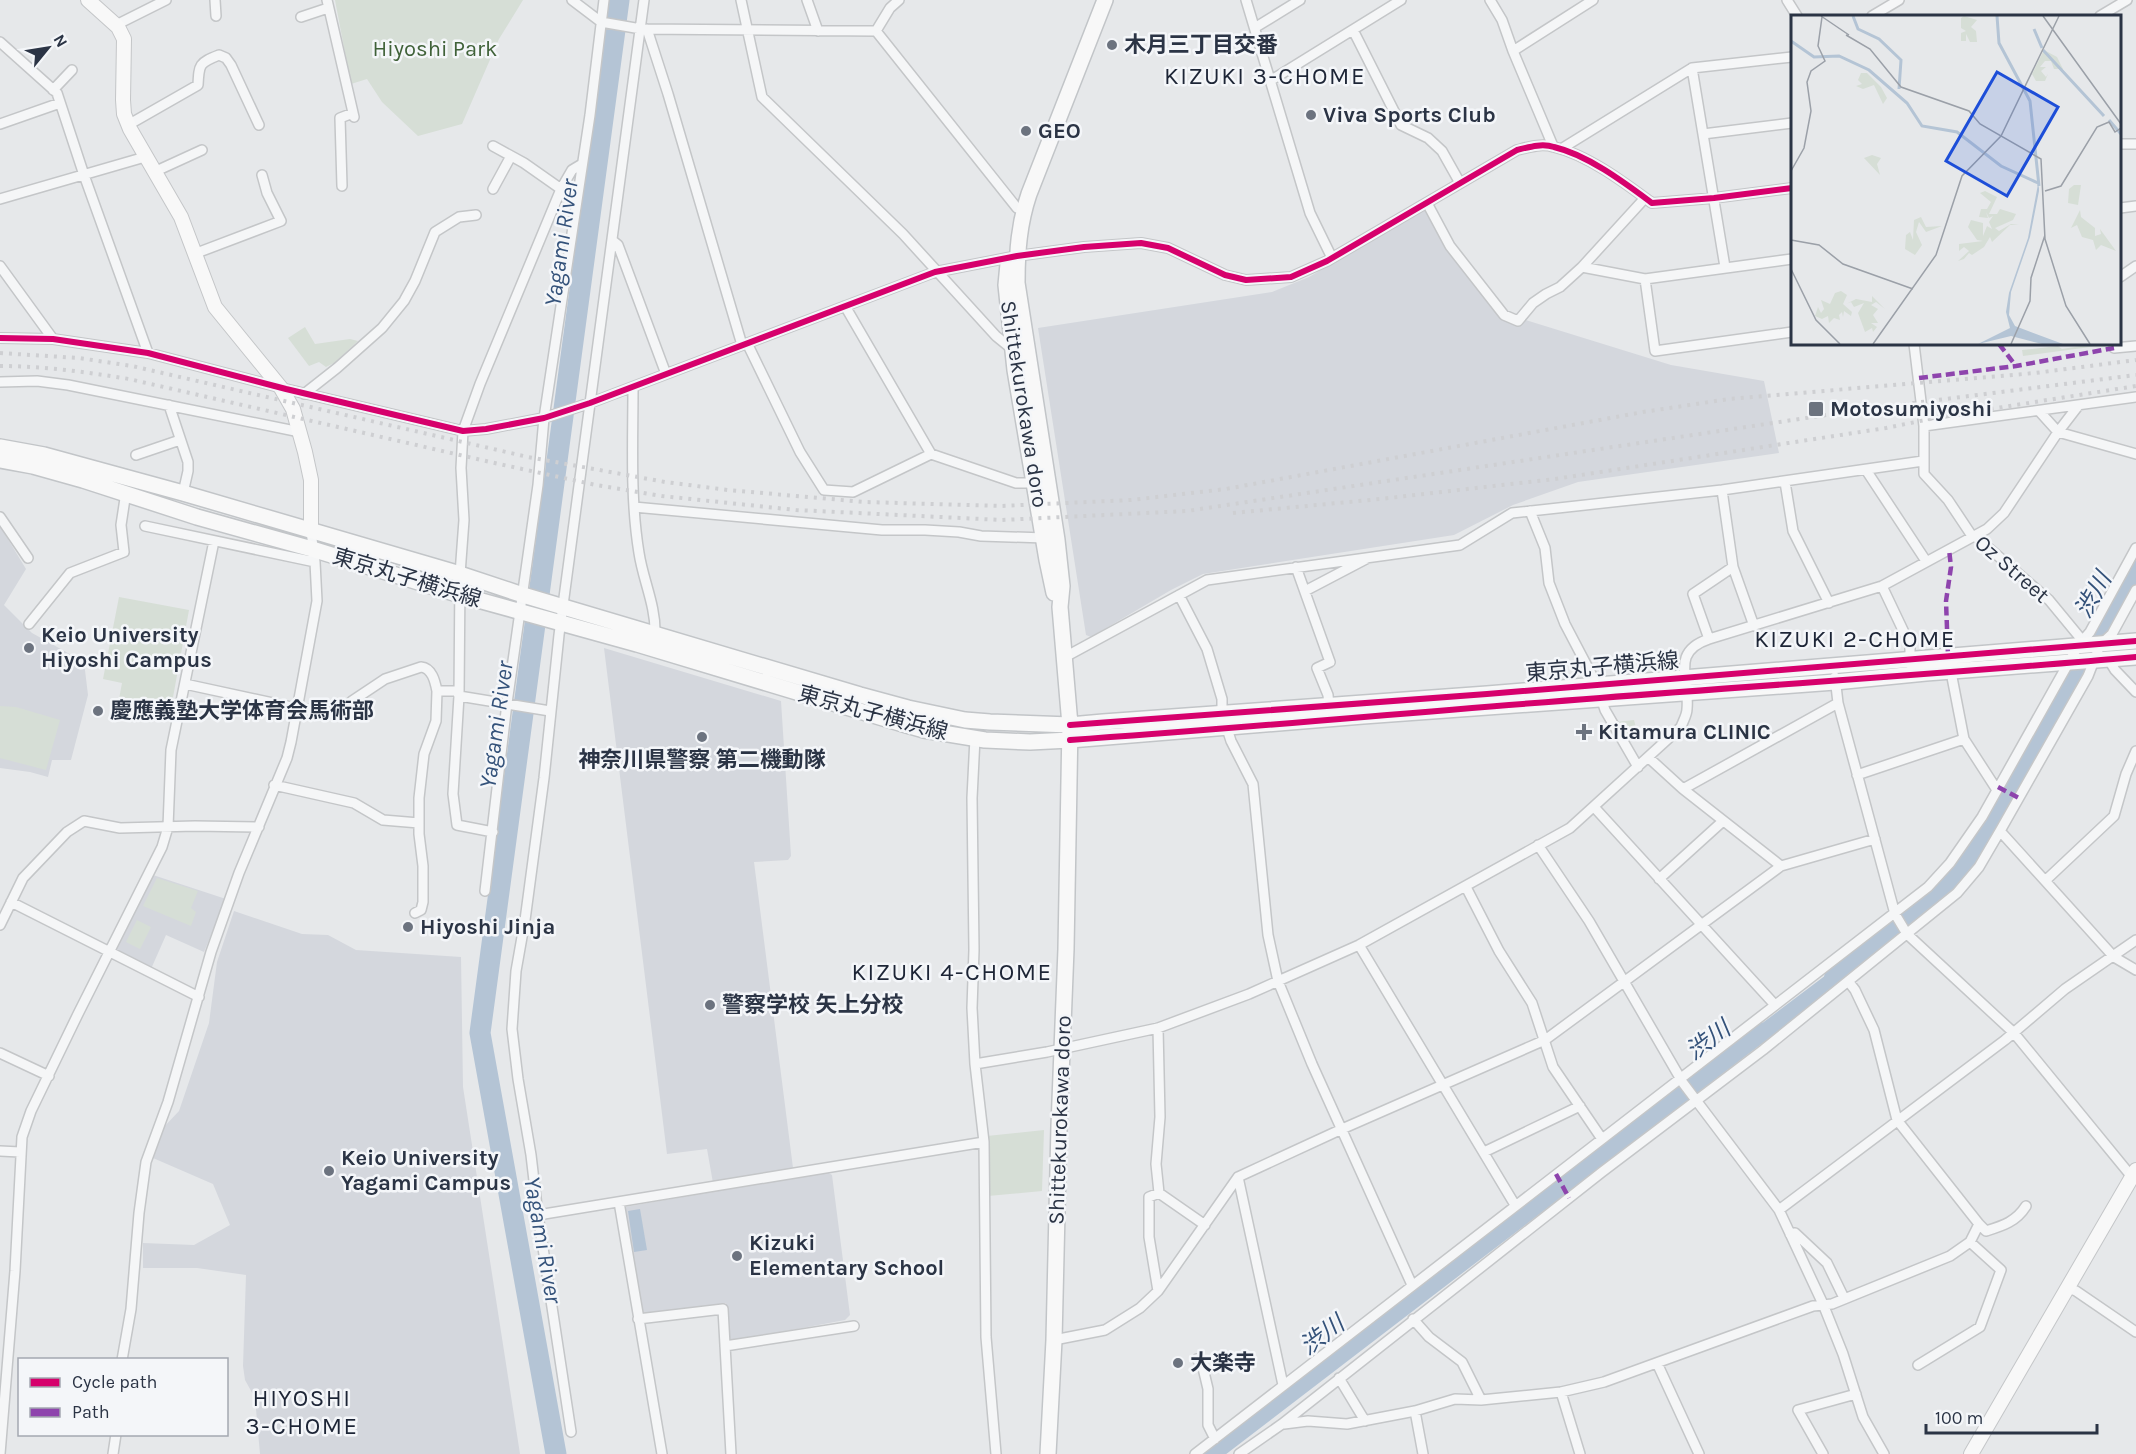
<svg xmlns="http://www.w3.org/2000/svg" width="2136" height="1454" viewBox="0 0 2136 1454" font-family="Karla,'Noto Sans JP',sans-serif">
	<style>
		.built { fill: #d4d7dd }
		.green { fill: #d6ded6 }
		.water { fill: #b4c4d5 }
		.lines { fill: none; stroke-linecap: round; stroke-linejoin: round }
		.river { stroke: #b4c4d5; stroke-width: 21 }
		.street-casing { stroke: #c4c6c8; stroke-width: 12 }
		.secondary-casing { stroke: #c4c6c8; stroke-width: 16 }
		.primary-casing { stroke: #c2c5c8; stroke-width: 18 }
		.street { stroke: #f5f6f7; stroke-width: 9 }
		.secondary { stroke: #f8f8f8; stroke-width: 14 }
		.primary { stroke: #f8f8f8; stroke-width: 15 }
		.rail { stroke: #cecfd2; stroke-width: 4; stroke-dasharray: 3 6; stroke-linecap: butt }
		.quiet { stroke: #8e44ad; stroke-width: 4.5; stroke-dasharray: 9 4.5; stroke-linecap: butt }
		.cycleway-casing { stroke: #f4f6f9; stroke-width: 10 }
		.cycleway { stroke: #d6006c; stroke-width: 6 }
		.poi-dot { fill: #6c737f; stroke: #f4f6f9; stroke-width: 2 }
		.labels { text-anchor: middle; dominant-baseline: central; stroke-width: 5; stroke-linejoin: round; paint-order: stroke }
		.poi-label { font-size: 22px; font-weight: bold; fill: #2b3445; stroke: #f4f6f9; text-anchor: start }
		.park-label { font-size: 22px; fill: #3f6138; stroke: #f4f6f9 }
		.street-label { font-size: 22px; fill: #2b3445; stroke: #f4f6f9 }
		.neighbourhood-label { font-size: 24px; letter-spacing: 1.5px; fill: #1d2536; stroke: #f4f6f9 }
		.water-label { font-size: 24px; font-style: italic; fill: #34527a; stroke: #f4f6f9 }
		.inset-river { fill: none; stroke: #b4c4d5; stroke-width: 3 }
		.inset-road { fill: none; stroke: #9ba0a8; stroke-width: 1.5 }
		.view { fill: #1d4ed8; fill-opacity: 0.15; stroke: #1d4ed8; stroke-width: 3 }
		.inset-edge { fill: none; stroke: #2b3445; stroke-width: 3 }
	</style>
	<rect width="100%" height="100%" fill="#e6e8ea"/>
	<path class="built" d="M 1424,209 L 1439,234 L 1498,314 L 1519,318 L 1671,365 L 1764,381 L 1779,453 L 1578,482 L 1513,505 L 1454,535 L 1203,574 L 1171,590 L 1091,637 L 1086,635 L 1038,328 L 1272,292 L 1309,277 Z
		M 0,526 L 26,569 L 4,605 L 32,633 L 84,662 L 88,695 L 71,760 L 52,760 L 48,777 L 30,772 L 0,768 Z
		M 604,648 L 781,701 L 791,856 L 788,860 L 754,862 L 793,1168 L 788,1170 L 713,1183 L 707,1149 L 667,1154 Z
		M 153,875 L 226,899 L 204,952 L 166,935 L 151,969 L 115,950 Z
		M 234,911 L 302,934 L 328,935 L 356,950 L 461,957 L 463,1087 L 520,1454 L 260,1454 L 255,1398 L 245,1380 L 243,1366 L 246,1275 L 197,1268 L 143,1268 L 143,1243 L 194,1245 L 230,1225 L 213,1184 L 153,1158 L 162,1129 L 179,1111 L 209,1023 L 217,962 Z
		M 827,1172 L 832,1175 L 850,1315 L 845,1320 L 728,1342 L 726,1303 L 645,1316 L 641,1313 L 624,1209 L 625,1207 Z"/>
	<path class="green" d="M 335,0 L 523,0 L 499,39 L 462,124 L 418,136 L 382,102 L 367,79 L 351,84 Z
		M 305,327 L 315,344 L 350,339 L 358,341 L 334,363 L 326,367 L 319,362 L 309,366 L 288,338 Z
		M 2093,344 L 2097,344 L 2098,346 L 2023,356 L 2022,350 L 2058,346 L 2062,349 Z
		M 119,597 L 189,610 L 169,719 L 117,710 L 122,683 L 103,679 Z
		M 0,706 L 16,707 L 60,720 L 46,770 L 0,758 Z
		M 1634,720 L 1638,735 L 1626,742 L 1616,722 Z
		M 157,878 L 198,891 L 191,908 L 196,912 L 191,926 L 143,906 Z
		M 137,920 L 151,927 L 140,949 L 126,942 Z
		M 1044,1130 L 1042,1191 L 988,1196 L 987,1136 Z"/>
	<path class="water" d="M 640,1209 L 647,1250 L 634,1252 L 628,1211 Z"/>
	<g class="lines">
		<path class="river" d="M 556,1454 L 480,1033 L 619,0
			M 1209,1454 L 1756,1035 L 1768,1032 L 1833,983 L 1836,973 L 1872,947 L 1951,882 L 1982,843 L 2136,571"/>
		<defs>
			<path id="street" d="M 215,0 L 216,16
				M 327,0 L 354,117
				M 572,0 L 601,22 L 641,29 L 876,31
				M 741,0 L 762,97 L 903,234 L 996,336 L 1012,349
				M 807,0 L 818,31
				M 899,0 L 890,8 L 876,31 L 1017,208
				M 1246,0 L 1310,213 L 1332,258
				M 1490,0 L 1502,20 L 1513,51 L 1553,146
				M 1787,0 L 1797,16
				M 1872,16 L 1899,0
				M 2100,16 L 2127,0
				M 301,17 L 328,8
				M 116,25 L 166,0
				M 1256,27 L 1300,0
				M 647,29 L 668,94 L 742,345
				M 1353,30 L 1401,125 L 1428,138 L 1442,151 L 1460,183
				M 0,42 L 57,93 L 84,175 L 148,353
				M 1513,51 L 1593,0
				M 1692,68 L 1725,267
				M 1270,81 L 1401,0
				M 53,90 L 72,70
				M 0,124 L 60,103
				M 128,125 L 198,85 C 199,64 199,63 219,55 L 226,58 L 231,65 L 259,125
				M 1703,134 L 1792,123
				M 2120,144 L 2136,144
				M 493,146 L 524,163 L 561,189
				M 1561,149 L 1692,68 L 1792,57
				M 154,172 L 202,150
				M 342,186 L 340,118 L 353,113
				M 493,189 L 511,156
				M 0,199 L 145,157
				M 1427,203 L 1450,246 L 1504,315 L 1518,321 L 1533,303 L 1546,294 L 1560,287 L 1582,267 L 1645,279 L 1792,259
				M 2120,208 L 2136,206
				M 613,241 L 618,245 L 666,374
				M 194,254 L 281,221 L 267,193 L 262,175
				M 0,266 L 53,339
				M 1582,267 L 1645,198
				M 2120,277 L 2136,266
				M 1645,279 L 1655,351 L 1792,332
				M 845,306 L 931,454
				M 0,338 L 53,339 L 148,353 L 286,389 L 463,431 L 486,429 L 544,418 L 590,403 L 935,272 L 1017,256 L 1084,247 L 1141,243 L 1168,248 L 1225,275 L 1246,280 L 1291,277 L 1327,261 L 1517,150 C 1529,147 1542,143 1554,147 C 1588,155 1625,183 1652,203 L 1714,198 L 1792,188
				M 747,343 L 800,452 L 824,490 L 853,492 L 931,454 L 1016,483 L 1035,483
				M 1914,344 L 1924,426 L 1924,474 L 1948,500 L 1972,536 L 1976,537 L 2049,600 L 2082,640 L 2086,641
				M 2114,348 L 2136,346
				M 0,382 L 37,381 L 68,385 L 300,432
				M 633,387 C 633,442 630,498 639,553 C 643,580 656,606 655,634
				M 304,394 L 337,368 L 382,328 L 404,301 L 415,281 L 435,232 L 459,217 L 476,215
				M 169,405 L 188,462 L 188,471 L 183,493
				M 2040,412 L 2058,432 L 2136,454
				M 1924,426 L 2136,397
				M 136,455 L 180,440
				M 1866,470 L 1926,561
				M 1785,482 L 1793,531 L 1829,603
				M 1722,490 L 1733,567 L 1754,626
				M 634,507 L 882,530 L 925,530 L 959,532 L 981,536 L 1045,538
				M 1530,511 L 1545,548 L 1549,583 L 1565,624 L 1597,685 L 1605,710 L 1638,767
				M 0,517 L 28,558
				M 145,526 L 315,562
				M 1296,567 L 1330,662 L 1317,668 L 1328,695 L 1329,706
				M 1882,586 L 1910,645 L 1910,664
				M 1305,591 L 1366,559
				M 1179,595 L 1207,649 L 1222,699 L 1222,713 L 1231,741 L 1253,784 L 1268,935 L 1278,981 L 1312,1064 L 1412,1285
				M 29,624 L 70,573 L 124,552 L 121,525 L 126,492
				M 1709,639 L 1693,594 L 1733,567
				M 1065,657 L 1207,580 L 1460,545 L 1512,513 L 1722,490 L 1923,461
				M 2107,657 L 2115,670 L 2136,692
				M 1950,667 L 1964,739 L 1997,790
				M 1835,677 L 1838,703 L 1895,914 L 1907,934 L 2014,1033 L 2132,1177
				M 185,684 L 296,708 L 334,713 L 343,710 L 352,701 L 385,679 L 421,667 C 432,668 435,681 437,691
				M 975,738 L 972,798 L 974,950 L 972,1008 L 975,1064 L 984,1142 L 986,1337 L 996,1454
				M 1649,758 L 1683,789 L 1781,866
				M 1857,775 L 1964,739
				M 274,785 L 354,803 L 383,820 L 419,823
				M 1683,789 L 1838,703
				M 1594,807 L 1775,1005
				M 2000,831 L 2114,957 L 2136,970
				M 493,832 L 457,825 L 453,794 L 459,696 L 460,574 L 464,520 L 461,468 L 463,431 L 480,384 L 561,189 L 572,170 L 582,164
				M 1538,845 L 1589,921 L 1683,1083 L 1779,1210 L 1823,1304 L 1843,1354 L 1863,1417 L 1884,1454
				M 1659,879 L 1723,821
				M 2046,880 L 2114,816 L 2126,774 L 2136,751
				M 1466,887 L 1499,951 L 1532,1003 L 1553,1067 L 1602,1139
				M 485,891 L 507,703 L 538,485 L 544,418 L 590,115 L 604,0
				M 11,902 L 199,997
				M 415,913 L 421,910 L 423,902 L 423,866 L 419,834 L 419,798 L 424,754 L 436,721 L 437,691 L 457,691 L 459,696 L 550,711
				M 0,925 L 23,878 L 67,832 L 84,821 L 120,828 L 195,826 L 259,827
				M 1359,945 L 1515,1205
				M 1848,981 L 1855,990 L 1874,1030 L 1897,1120 L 1979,1224 L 1986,1231 C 2002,1226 2016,1222 2026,1206
				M 1158,1028 L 1160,1117 L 1156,1164 L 1159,1193 L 1205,1225
				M 0,1053 L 49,1076
				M 975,1064 L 1047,1052 L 1158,1028 L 1249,994 L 1359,945 L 1570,828 L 1681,727 C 1683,721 1687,715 1687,709 C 1690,678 1670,652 1709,639 L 1882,586 L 1987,529 L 2004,513 L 2058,432 L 2078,406
				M 0,1151 L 20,1152
				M 1484,1152 L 1580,1106
				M 1238,1177 L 1283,1385
				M 619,1202 L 662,1454
				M 1779,1210 L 2005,1040 L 2065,989 L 2136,940
				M 538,1215 L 984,1142
				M 1790,1234 L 1795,1233 L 1827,1263 L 1844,1298
				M 2068,1288 L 2076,1291 L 2136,1332
				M 1158,1291 L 1149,1237 L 1149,1197 L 1159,1193
				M 638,1319 L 723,1309 L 731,1454
				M 1413,1319 L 1429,1337 L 1462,1362 L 1481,1400
				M 1054,1340 L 1105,1330 L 1140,1308 L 1158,1291 L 1238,1177 L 1342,1129 L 1545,1040 L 1781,866 L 1875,839
				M 725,1346 L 854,1326
				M 1197,1359 L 1203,1368 L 1208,1389 L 1208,1425 L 1215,1439
				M 122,1360 L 131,1309 L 139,1213 L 146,1162 L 168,1102 L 211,952 L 239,873 L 287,758 L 291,742 L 317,601 L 315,562 L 311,531
				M 1657,1363 L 1699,1454
				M 1918,1365 L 1980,1327 L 2001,1270 L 1970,1242
				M 1339,1378 L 1365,1421
				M 1561,1392 L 1580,1454
				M 1415,1411 L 1423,1454
				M 1284,1424 L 1308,1421 L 1347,1424 L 1415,1411 L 1455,1399 L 1481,1400 L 1561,1392 L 1604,1382 L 1813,1306 L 1832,1304 L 1950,1256 L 1970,1242 L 1979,1224
				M 571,1432 L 538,1215 L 531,1155 L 518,1079 L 512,1029 L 516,971 L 525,920 L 544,778 L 559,635 L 644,0
				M 0,1454 L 15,1271 L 22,1137 L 31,1111 L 78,1014 L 162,847 L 168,827 L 171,750 L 214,541
				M 113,1454 L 116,1434
				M 1195,1454 L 1928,887 L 1950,863 L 1982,817 L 2078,646 L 2090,632 L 2136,548
				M 1239,1454 L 1282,1424 L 1602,1172 L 1763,1050 L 1957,893 L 1979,867 L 2000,831 L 2088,676 L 2100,645 L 2112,634 L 2136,590
				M 1823,1454 L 1798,1410 L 1856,1394"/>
			<path id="secondary" d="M 88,0 L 118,27 L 124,39 L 123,100 L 124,114 L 130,129 L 181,217 L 215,307 L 281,388 L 293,409 L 305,452 L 311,480 L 311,531
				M 1971,1454 L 2136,1170"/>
			<path id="primary" d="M 1008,264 L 1006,285 L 1015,370 L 1047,560 L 1054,593
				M 0,447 L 44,455 L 183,493 L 460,574 L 523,595 L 860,695 L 908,708 L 965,720 L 990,722 L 1070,725 L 1103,722 L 1487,694 L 2136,641
				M 0,460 L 33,466 L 83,480 L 197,517 L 312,549 L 460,595 L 637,644 L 906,725 L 924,730 L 985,740 L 1030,742 L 1070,740 L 1363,716 L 1835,682 L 1926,673 L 2136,657
				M 1048,1454 L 1054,1340 L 1059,1126 L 1066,949 L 1070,725 L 1060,607 L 1062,586 L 1057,540 L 1017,283 C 1017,251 1019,224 1029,194 L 1105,0"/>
		</defs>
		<use href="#street" class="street-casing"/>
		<use href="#secondary" class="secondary-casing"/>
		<use href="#primary" class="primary-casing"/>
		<use href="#street" class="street"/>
		<use href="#secondary" class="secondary"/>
		<use href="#primary" class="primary"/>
		<path class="rail" d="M 0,353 L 79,358 L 132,366 L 528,457 L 665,482 L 728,490 L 865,502 L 1001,506 L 1131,500 L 1226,489 L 1643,412 L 1729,399 L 2035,373 L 2136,360
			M 0,366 C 44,366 86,372 129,379 L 499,464 L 596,485 L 662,496 L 796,510 L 1002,520 L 1187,511 L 1866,409 L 2136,375
			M 1233,513 L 1380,499 L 1555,479 L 1886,428 L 1940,417 L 2136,386"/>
		<path class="quiet" d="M 1999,344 L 2016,366
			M 1919,378 L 2016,366 L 2114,348
			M 1948,656 L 1946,601 L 1951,567 L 1949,549
			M 1998,787 L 2019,798
			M 1556,1174 L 1569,1198"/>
		<defs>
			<path id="cycleway" d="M 0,338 L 53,339 L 148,353 L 286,389 L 463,431 L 486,429 L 544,418 L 590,403 L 935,272 L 1017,256 L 1084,247 L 1141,243 L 1168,248 L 1225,275 L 1246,280 L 1291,277 L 1327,261 L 1517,150 C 1529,147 1542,143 1554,147 C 1588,155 1625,183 1652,203 L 1714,198 L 1792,188
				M 1070,725 L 1487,694 L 2136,641
				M 1070,740 C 1247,728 1423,711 1600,698 C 1779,684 1958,673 2136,657"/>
		</defs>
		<use href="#cycleway" class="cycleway-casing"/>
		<use href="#cycleway" class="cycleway"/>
	</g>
	<g class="poi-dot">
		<circle cx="1112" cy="45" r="6"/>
		<circle cx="1311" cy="115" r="6"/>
		<circle cx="1026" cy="131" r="6"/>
		<rect x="1808" y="401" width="16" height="16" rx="3"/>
		<circle cx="29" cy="648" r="6"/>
		<circle cx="98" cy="711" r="6"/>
		<path d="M1581 723h6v6h6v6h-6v6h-6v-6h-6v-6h6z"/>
		<circle cx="702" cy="737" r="6"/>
		<circle cx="408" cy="927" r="6"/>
		<circle cx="710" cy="1005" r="6"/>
		<circle cx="329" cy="1171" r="6"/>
		<circle cx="737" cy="1256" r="6"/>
		<circle cx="1178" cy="1363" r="6"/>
	</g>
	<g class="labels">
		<g class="poi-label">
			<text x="1124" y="45">木月三丁目交番</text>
			<text x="1323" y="115">Viva Sports Club</text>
			<text x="1038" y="131">GEO</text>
			<text x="1830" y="409">Motosumiyoshi</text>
			<text x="41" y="635">Keio University<tspan x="41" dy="25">Hiyoshi Campus</tspan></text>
			<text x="110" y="711">慶應義塾大学体育会馬術部</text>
			<text x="1598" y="732">Kitamura CLINIC</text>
			<text x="702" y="760" text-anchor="middle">神奈川県警察 第二機動隊</text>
			<text x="420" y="927">Hiyoshi Jinja</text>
			<text x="722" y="1005">警察学校 矢上分校</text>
			<text x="341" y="1158">Keio University<tspan x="341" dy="25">Yagami Campus</tspan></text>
			<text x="749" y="1243">Kizuki<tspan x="749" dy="25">Elementary School</tspan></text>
			<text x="1190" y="1363">大楽寺</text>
		</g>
		<g class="park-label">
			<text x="435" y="49">Hiyoshi Park</text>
		</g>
		<g class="street-label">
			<text transform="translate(1024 404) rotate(81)">Shittekurokawa doro</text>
			<text transform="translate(2012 569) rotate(41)">Oz Street</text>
			<text transform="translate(407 578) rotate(17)">東京丸子横浜線</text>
			<text transform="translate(1602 667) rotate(-5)">東京丸子横浜線</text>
			<text transform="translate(873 713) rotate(15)">東京丸子横浜線</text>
			<text transform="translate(1060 1120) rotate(-88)">Shittekurokawa doro</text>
		</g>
		<g class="neighbourhood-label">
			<text x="1265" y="76">KIZUKI 3-CHOME</text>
			<text x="1855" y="639">KIZUKI 2-CHOME</text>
			<text x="952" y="972">KIZUKI 4-CHOME</text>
			<text x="302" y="1398">HIYOSHI<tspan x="302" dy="28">3-CHOME</tspan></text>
		</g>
		<g class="water-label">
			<text transform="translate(561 243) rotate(-82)">Yagami River</text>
			<text transform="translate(2093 595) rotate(-61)">渋川</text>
			<text transform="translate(496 725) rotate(-82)">Yagami River</text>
			<text transform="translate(1708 1040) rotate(-37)">渋川</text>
			<text transform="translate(543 1240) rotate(80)">Yagami River</text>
			<text transform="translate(1322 1335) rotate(-37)">渋川</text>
		</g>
	</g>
	<g transform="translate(1791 15)">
		<rect width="330" height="330" fill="#e6e8ea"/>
		<path d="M 173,1 L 186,5 L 180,12 L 185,16 L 186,27 L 179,27 L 175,19 L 175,26 L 170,26 L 170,18 L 175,16 L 170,13 L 170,3 ZM 253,35 L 266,42 L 272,54 L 263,54 L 260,46 L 254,46 L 249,52 L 255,52 L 250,56 L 255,62 L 257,59 L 254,66 L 245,66 L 241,59 ZM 70,58 L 76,58 L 90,72 L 96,83 L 92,89 L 83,70 L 72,74 L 65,71 L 71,69 L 67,65 ZM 81,140 L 90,143 L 86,149 L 89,160 L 73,143 ZM 283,170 L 290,170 L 287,190 L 277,188 L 278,174 ZM 194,176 L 206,182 L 198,199 L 206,199 L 209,194 L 225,199 L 222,205 L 204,213 L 208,216 L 220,209 L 228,210 L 219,210 L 201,227 L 199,222 L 193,232 L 181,240 L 178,238 L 173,244 L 167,246 L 178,236 L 173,232 L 168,236 L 168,229 L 192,226 L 186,225 L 177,212 L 180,205 L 192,208 L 192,221 L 196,211 L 201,214 L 198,207 L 202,201 L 198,203 L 195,197 L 197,203 L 188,202 L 190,194 L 196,194 L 200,187 L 189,178 ZM 289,195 L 290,202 L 304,213 L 304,221 L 310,219 L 309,214 L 325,236 L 310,230 L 305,235 L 302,225 L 291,222 L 286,210 L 280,213 ZM 130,202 L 135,212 L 151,211 L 135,217 L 128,207 L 125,217 L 131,230 L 124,240 L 114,234 L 115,220 L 119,217 L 122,225 L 123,205 ZM 50,276 L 56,280 L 52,289 L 61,297 L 60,301 L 53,296 L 52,302 L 51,297 L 48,300 L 49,305 L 43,303 L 38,308 L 37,301 L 31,304 L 24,301 L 27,292 L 30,298 L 33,294 L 30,285 L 39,289 L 44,278 ZM 81,281 L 94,294 L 85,287 L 80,290 L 87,294 L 82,300 L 87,308 L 80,308 L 86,312 L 82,317 L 81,313 L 74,317 L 67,298 L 73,288 L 63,292 L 60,287 L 55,289 L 65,284 L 81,287 Z" fill="#d6ded6"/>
		<path d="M 247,169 L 248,173 L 248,176 L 239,222 L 220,277 L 218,300 L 224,311 L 272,329 L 251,329 L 220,321 L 187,329 L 219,313 L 215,297 L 218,278 L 237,223 Z" fill="#b4c4d5"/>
		<path class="inset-river" d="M 62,1 L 67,14 L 88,24 L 110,45 L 108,74M 206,1 L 208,28 L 239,86 L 248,171M 243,14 L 251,33M 0,26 L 23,42 L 48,41 L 78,55 L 116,88 L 131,111 L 166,117 L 210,151 L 247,168M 252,35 L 313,101M 318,105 L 330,119"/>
		<path class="inset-road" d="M 30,1 L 58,20M 252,1 L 330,109M 55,20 L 79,34 L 110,72 L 178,96 L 189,109 L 250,144 L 254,224 L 275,291 L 299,329M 0,156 L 13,133 L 20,96 L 16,67 L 20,56 L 34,46 L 27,31 L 31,2M 254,176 L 270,171 L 306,112 L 318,107 L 324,117 L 330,113M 0,225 L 28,230 L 52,249 L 122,274M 0,254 L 25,305 L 49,329M 82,329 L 145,240 L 171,161 L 210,121 L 268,1M 220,329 L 239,286 L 240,263 L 254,220"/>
		<path class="view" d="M 206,57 L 267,92 L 216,181 L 155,146 Z"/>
		<rect width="330" height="330" class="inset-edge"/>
	</g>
	<rect x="18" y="1358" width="210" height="78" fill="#f4f6f9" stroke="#a4a8b1" stroke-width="1.5"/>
	<rect x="30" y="1378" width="30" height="9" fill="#d6006c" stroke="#a4a8b1" stroke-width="1.5"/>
	<text x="72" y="1388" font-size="18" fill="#2b3445">Cycle path</text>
	<rect x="30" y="1408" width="30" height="9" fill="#8e44ad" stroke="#a4a8b1" stroke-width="1.5"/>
	<text x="72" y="1418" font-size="18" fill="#2b3445">Path</text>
	<g transform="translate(48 48) rotate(60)" stroke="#f4f6f9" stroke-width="4.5" paint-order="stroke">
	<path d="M0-4.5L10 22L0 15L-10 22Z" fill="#2b3445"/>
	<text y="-9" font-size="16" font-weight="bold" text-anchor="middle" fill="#2b3445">N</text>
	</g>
	<path d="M1926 1424v9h171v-9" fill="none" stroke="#2b3445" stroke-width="3"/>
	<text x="1935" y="1424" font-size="18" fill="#2b3445" stroke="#f4f6f9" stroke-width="4.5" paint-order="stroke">100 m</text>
</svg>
